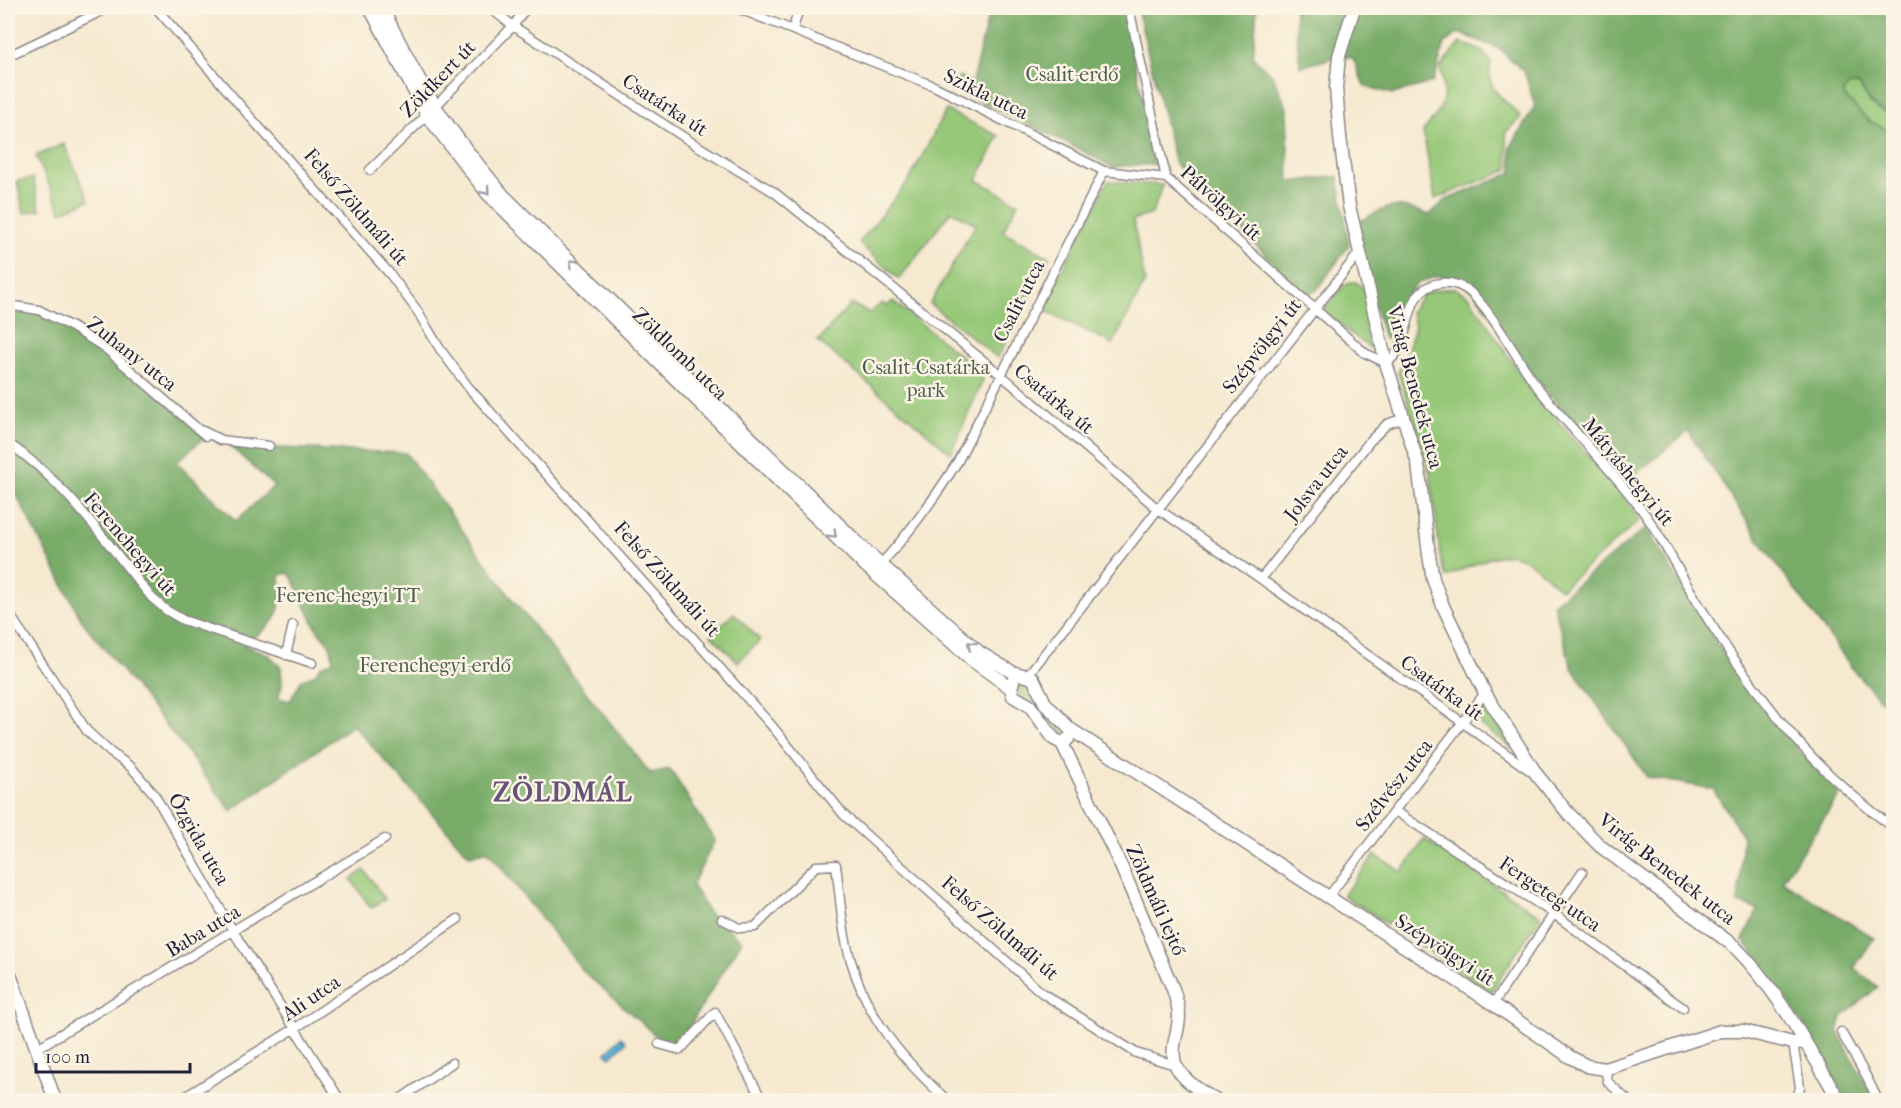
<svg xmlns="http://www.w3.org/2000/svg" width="1901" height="1108" viewBox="0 0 1901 1108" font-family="'IM FELL French Canon',serif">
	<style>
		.green { fill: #96c878; stroke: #5c755a; stroke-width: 1.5 }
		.forest { fill: #78ac68; stroke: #4d6752; stroke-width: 1.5; fill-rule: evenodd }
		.water { fill: #58add4; stroke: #3d6888; stroke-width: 1.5 }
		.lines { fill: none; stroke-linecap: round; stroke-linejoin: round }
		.street-casing { stroke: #8c8686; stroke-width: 11 }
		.secondary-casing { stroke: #8c8686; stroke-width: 15 }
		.street { stroke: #fff; stroke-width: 8 }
		.secondary { stroke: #fff; stroke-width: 12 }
		.oneway { stroke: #9c9ca7 }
		.labels { text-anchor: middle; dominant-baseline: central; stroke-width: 5; stroke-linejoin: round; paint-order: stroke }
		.park-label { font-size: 20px; fill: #4b5c50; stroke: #fcf5e5 }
		.street-label { font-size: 20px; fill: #22223b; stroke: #fcf5e5 }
		.district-label { font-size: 26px; font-weight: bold; letter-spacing: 1.5px; fill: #675279; stroke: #fcf5e5 }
	</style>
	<rect width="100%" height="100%" fill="#fcf5e5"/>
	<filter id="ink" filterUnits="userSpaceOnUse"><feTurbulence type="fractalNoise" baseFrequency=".0167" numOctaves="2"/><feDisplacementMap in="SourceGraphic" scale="12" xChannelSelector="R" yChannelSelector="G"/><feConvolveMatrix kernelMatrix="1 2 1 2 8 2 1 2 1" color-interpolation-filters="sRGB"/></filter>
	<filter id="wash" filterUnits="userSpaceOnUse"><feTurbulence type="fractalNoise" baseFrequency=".008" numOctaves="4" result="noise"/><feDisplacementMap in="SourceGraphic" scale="24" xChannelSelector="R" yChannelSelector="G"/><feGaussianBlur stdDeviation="1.35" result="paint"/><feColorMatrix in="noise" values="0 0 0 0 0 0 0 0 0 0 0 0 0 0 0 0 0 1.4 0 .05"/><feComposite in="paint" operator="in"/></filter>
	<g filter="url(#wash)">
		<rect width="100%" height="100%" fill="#f6e9d0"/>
		<path class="green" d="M 1460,43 L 1481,50 L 1491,62 C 1484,92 1504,97 1521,117 L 1506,132 L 1508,170 L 1435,199 L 1423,131 C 1445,105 1447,101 1440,68 Z
			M 1850,85 L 1859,85 L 1870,104 L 1889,113 L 1893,110 L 1893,133 L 1869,121 L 1845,97 L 1843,91 Z
			M 946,110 L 999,136 L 977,180 L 1018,203 L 1003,231 L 1049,257 L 998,358 L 930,304 L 976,224 L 951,211 L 899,279 L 859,243 L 910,179 Z
			M 64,144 L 89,200 L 61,212 L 36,156 Z
			M 33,178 L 40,210 L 24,213 L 17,181 Z
			M 1108,181 L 1163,185 L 1152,214 L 1133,220 L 1145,282 L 1113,344 L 1042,309 Z
			M 1351,282 L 1356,282 L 1364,289 L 1375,340 L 1373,347 L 1370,348 L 1325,314 L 1324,309 L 1344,286 Z
			M 1454,288 L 1469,296 L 1530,389 L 1622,494 L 1640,520 L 1561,589 C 1547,578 1532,560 1514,555 C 1498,551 1462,570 1446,577 L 1441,561 L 1430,473 L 1398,372 L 1407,353 L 1415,326 L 1411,312 C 1423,290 1429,290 1454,288 Z
			M 893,301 L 972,365 L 983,380 L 951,453 L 818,341 L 851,304 L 870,313 L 882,303 L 887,306 Z
			M 734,613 L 760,640 L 738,662 L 711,635 Z
			M 1026,679 L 1064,730 L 1064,735 L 1060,737 L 1014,689 L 1016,683 Z
			M 1484,707 L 1487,708 L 1514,750 L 1474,720 Z
			M 1424,839 L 1541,916 L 1491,992 L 1343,895 L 1375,855 L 1402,872 Z
			M 364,870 L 385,899 L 371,908 L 351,879 Z"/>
		<path class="forest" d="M 1013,8 L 1121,8 C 1136,58 1144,110 1158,162 L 1155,164 L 1112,167 L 1067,143 L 952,88 L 959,76 L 972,83 L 988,16 L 997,10 Z
			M 1137,8 L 1257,8 L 1253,57 L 1272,75 L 1287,108 L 1289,182 L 1338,176 L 1349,245 L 1317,290 L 1309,293 L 1298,288 L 1175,163 Z
			M 1294,8 L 1893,8 L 1893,110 L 1889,113 C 1872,110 1868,98 1859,85 L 1850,85 L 1843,92 L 1845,97 L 1869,121 L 1893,133 L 1893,713 L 1855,672 L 1762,544 L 1688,431 L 1625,483 L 1536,379 L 1475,293 L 1455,278 L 1436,276 L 1418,283 L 1406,297 L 1394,337 L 1384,339 L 1353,225 C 1387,207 1391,200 1429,215 L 1446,200 L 1512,173 L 1510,148 L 1535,106 L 1524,71 L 1498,48 L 1459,33 L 1445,43 L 1433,82 L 1393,94 L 1364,86 L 1353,58 L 1339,56 L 1300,67 Z
			M 8,305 L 39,310 L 105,348 L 206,436 L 177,462 L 236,521 L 274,486 L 230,446 L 406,453 L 513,600 L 650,773 L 670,769 L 715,840 L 692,885 L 708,912 L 742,941 L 681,1040 L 663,1042 L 584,972 L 488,851 L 469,855 L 353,725 L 231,811 L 180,743 L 82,621 L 8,479 ZM 289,573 C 301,591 306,611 317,629 C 328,645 330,638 333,661 L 321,666 L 314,675 L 302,679 L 290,701 L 278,698 L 282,686 L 281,667 L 268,654 L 244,645 C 277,621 283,617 280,575 Z
			M 1646,528 L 1717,644 L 1780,730 L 1840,794 L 1782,881 L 1874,938 L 1854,968 L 1878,987 L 1842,1017 L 1838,1032 L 1874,1100 L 1847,1100 C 1815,1044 1785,990 1743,940 L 1758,910 L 1738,903 L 1743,836 L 1713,789 L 1647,777 L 1572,668 L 1553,604 Z"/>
		<path class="water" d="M 621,1037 L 626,1042 L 611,1057 L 606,1053 Z"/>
	</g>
	<g filter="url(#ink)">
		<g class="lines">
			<defs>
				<path id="street" d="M 156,8 L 252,119 L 390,274 L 416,309 L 440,349 L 469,388 L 772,726 L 844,815 L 1042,993 L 1136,1053 L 1175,1065
					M 490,8 L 513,26 L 696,145 L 774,192 L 1000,374 L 1158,509 L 1261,579 L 1532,772
					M 737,8 L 934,86 L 1104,171 L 1166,178
					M 1129,8 L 1166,178 L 1365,353 L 1386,363 C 1417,345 1397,287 1442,283 C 1452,282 1463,286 1471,293 C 1496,317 1517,360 1539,389 C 1574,433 1615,472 1647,517 C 1663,540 1675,565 1689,588 C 1715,633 1746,678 1779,719 C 1812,761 1850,796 1894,828
					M 793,29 L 799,8
					M 8,56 L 108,8
					M 370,170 L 427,115 L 513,26 L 526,8
					M 8,305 L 39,310 L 72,327 L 105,348 L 206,436
					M 203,431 L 221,440 L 269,446
					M 8,443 C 66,482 108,545 152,598 L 166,610 L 183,620 L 312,663
					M 881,564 C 910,532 935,498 958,461 L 1104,171
					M 1261,579 L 1370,441 L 1387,424 L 1404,418
					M 8,612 L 87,731 L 110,752 L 131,767 L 154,794 L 233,931 L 340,1100
					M 286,655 L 293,625
					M 1025,675 L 1031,671 L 1359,253
					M 1395,811 L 1554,914 L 1683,1008
					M 1328,897 L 1485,693
					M 722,919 L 739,928 L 755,927 L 816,866 L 836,865 C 840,895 842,933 851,961 C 868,1020 903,1060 947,1100
					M 1493,1004 L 1582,872
					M 1841,1032 L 1866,1076 L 1878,1100
					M 1793,1043 L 1800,1087 L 1797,1100
					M 659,1044 L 680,1050 L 715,1012 L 762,1100
					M 36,1049 L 385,839
					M 1605,1069 L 1608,1082 L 1627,1100
					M 180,1100 L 294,1029 L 458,919
					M 399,1100 L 452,1063"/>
				<path id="secondary" d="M 370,8 L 427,115 L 488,194 L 858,559 L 973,661 L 1011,688
					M 382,8 C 399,41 415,75 435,106 C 455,137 479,166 503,195 L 866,551 L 980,653 L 1012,672 L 1033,678 L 1045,703 L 1070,729 L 1493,1004 L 1570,1057 L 1587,1066 L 1605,1069 L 1721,1031 L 1743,1031 L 1793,1043 L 1805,1042
					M 1354,8 L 1339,56 L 1336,88 L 1340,137 L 1349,206 L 1386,363 L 1418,464 L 1429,555 L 1433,579 L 1443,606 L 1485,693 L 1537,775 L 1568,813 L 1600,846 L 1734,946 C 1778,990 1808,1047 1839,1100
					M 1013,681 L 1011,688 L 1013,696 L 1030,706 L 1054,739 L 1062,743 L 1068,739
					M 1062,743 L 1121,866 L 1173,989 C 1176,998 1179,1007 1179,1016 C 1179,1032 1170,1047 1175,1063 C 1180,1079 1202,1092 1215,1100
					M 8,969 L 55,1100"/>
			</defs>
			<use href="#street" class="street-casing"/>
			<use href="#secondary" class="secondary-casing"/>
			<use href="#street" class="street"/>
			<use href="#secondary" class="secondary"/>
		</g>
		<defs><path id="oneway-chevron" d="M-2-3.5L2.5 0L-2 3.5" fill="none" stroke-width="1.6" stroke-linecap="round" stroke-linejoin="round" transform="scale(1.5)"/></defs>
		<g class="oneway">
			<use href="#oneway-chevron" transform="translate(486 191) rotate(50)"/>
			<use href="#oneway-chevron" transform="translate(573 263) rotate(-135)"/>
			<use href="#oneway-chevron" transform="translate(833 534) rotate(45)"/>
			<use href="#oneway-chevron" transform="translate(971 645) rotate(-138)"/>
		</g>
	</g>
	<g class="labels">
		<g class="park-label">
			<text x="1072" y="74">Csalit-erdő</text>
			<text x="926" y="367">Csalit-Csatárka<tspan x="926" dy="23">park</tspan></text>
			<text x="348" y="595">Ferenc-hegyi TT</text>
			<text x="435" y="665">Ferenchegyi-erdő</text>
		</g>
		<g class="street-label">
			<text transform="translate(438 79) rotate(-46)">Zöldkert út</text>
			<text transform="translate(986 94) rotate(26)">Szikla utca</text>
			<text transform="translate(665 105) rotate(33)">Csatárka út</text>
			<text transform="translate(1221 203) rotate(42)">Pálvölgyi út</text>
			<text transform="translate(356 207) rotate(49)">Felső Zöldmáli út</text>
			<text transform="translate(1019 301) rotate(-63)">Csalit utca</text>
			<text transform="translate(1262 346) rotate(-52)">Szépvölgyi út</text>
			<text transform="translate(132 354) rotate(38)">Zuhany utca</text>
			<text transform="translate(680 354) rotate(44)">Zöldlomb utca</text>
			<text transform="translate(1415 387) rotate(75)">Virág Benedek utca</text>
			<text transform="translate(1054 399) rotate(40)">Csatárka út</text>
			<text transform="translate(1628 472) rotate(51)">Mátyáshegyi út</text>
			<text transform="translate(1316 483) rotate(-52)">Jolsva utca</text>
			<text transform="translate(130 544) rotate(49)">Ferenchegyi út</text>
			<text transform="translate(667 579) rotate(48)">Felső Zöldmáli út</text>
			<text transform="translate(1442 688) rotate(36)">Csatárka út</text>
			<text transform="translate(1394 785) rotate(-52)">Szélvész utca</text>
			<text transform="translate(199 839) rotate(60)">Őzgida utca</text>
			<text transform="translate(1667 869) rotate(38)">Virág Benedek utca</text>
			<text transform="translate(1550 894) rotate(34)">Fergeteg utca</text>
			<text transform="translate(1156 900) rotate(66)">Zöldmáli lejtő</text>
			<text transform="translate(1000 928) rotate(41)">Felső Zöldmáli út</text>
			<text transform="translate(203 931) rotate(-31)">Baba utca</text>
			<text transform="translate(1445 950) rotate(33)">Szépvölgyi út</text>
			<text transform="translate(311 998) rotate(-34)">Ali utca</text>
		</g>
		<g class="district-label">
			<text x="563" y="792">ZÖLDMÁL</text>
		</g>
	</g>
	<rect width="1901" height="1108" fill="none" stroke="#fcf5e5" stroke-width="30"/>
	<path d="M36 1063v9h154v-9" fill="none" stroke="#22223b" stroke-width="3"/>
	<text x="45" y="1063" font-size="18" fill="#22223b" stroke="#fcf5e5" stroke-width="4.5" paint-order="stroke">100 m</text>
</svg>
